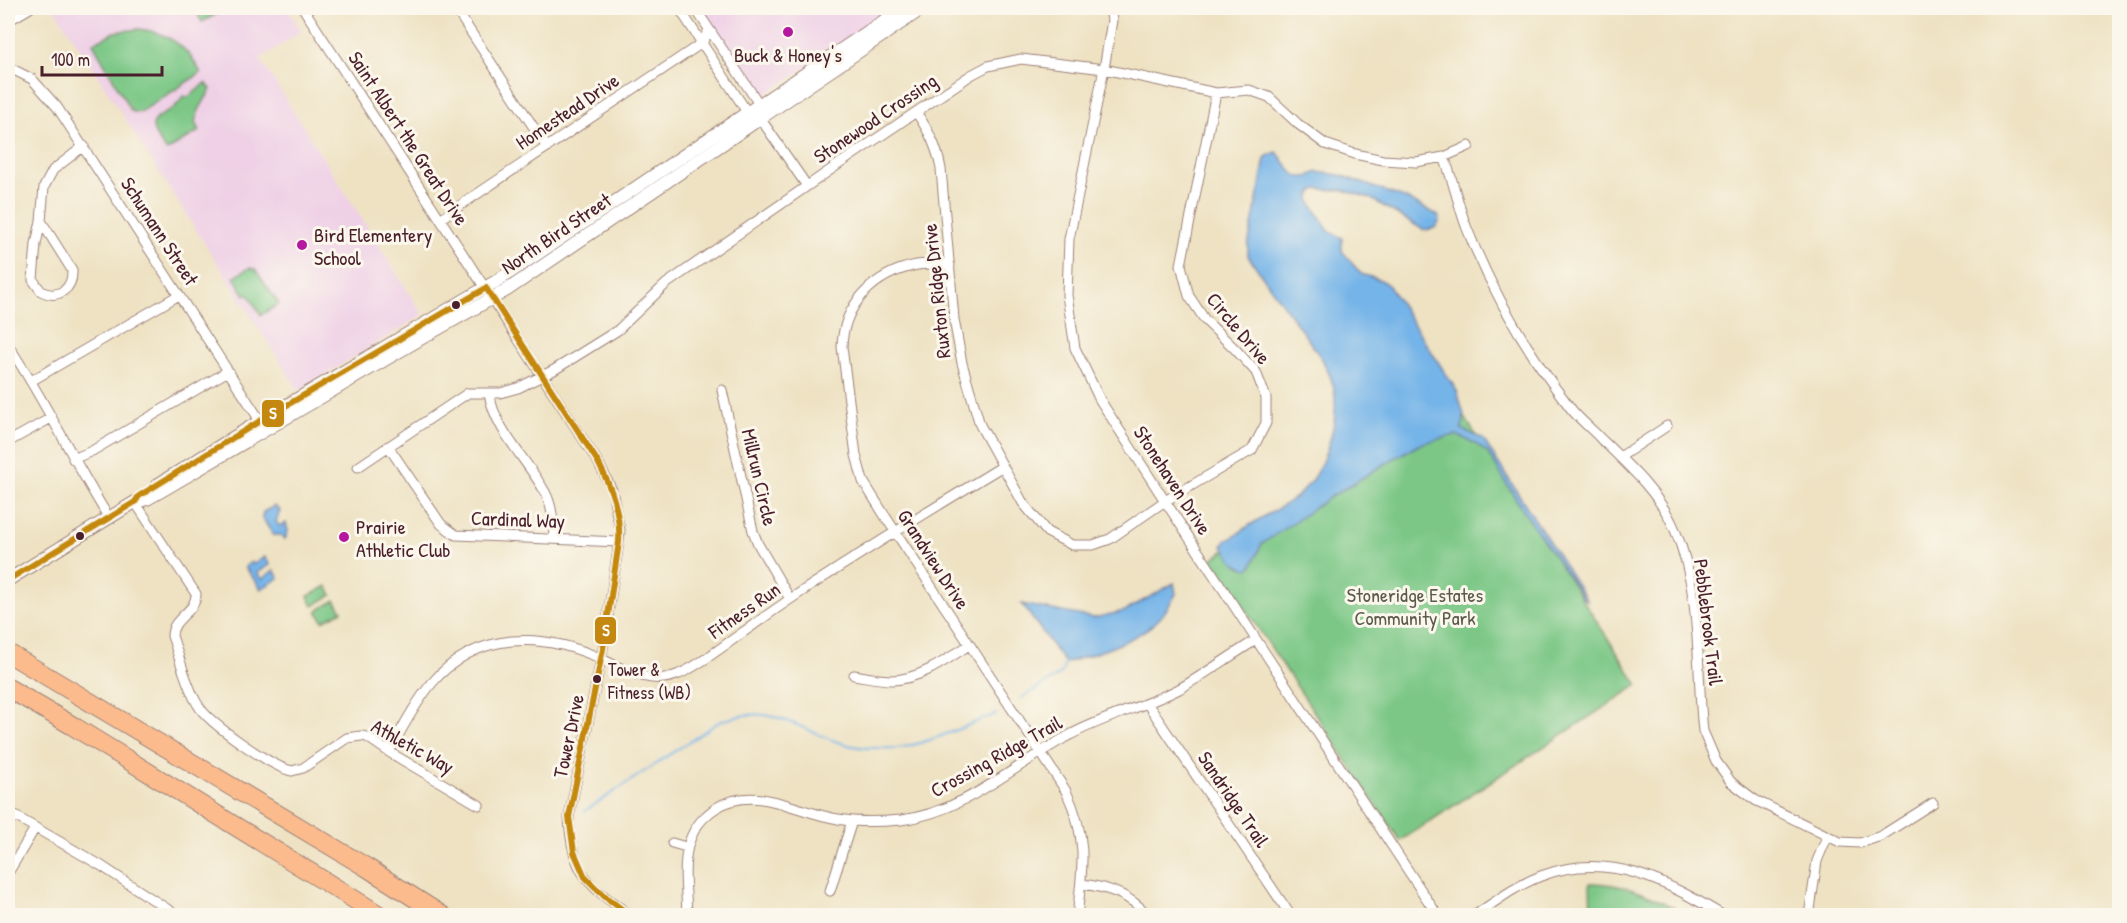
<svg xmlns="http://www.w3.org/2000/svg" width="2127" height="923" viewBox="0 0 2127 923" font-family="'Patrick Hand',sans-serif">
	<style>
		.built { fill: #efd0e6 }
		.green { fill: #7bc786; stroke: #627358; stroke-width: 1.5 }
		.water { fill: #75b4e8; stroke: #606a8a; stroke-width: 1.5 }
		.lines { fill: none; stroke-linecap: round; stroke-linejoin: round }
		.stream { stroke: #75b4e8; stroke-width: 2 }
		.minor-casing { stroke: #9c8077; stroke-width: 11 }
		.tertiary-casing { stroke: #9c8077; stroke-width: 14 }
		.motorway-casing { stroke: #9c8077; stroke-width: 20 }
		.minor { stroke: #fff; stroke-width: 9 }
		.tertiary { stroke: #fff; stroke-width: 12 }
		.motorway { stroke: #fbbb8d; stroke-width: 18 }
		.bus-1-casing { stroke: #fbf7ec; stroke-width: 10 }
		.bus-1 { stroke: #c48811; stroke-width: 6 }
		.poi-dot { fill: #b5179e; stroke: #fbf7ec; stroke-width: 2 }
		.bus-dot { fill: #4a1f2b; stroke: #fbf7ec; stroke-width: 2 }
		.labels { text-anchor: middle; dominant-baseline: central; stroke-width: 6; stroke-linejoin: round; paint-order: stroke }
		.bus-label { font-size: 18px; fill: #4a1f2b; stroke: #fbf7ec; text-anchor: start }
		.poi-label { font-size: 20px; fill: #4a1f2b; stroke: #fbf7ec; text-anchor: start }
		.street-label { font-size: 20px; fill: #4a1f2b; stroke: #fbf7ec }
		.park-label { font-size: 20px; fill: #5b5a4b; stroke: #fbf7ec }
		.line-badge { stroke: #fbf7ec; stroke-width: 2 }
		.badge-label { font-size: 16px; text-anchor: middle; font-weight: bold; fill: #fff }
	</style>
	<rect width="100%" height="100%" fill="#fbf7ec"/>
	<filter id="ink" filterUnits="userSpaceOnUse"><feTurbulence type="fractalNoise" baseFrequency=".0167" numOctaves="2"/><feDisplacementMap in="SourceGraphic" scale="12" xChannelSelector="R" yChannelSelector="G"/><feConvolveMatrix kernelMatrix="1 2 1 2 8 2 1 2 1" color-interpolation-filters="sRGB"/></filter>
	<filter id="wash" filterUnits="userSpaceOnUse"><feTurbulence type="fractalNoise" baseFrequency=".008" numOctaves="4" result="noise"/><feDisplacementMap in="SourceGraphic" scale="24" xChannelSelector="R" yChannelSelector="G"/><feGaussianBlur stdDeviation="1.35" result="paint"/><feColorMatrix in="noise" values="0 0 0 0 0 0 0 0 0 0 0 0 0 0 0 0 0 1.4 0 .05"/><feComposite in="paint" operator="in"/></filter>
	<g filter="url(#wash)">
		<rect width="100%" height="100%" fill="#eee2c3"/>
		<path class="built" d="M 54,8 L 287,8 L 302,31 L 260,59 L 423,315 L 299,391 Z
			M 706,8 L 899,8 L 763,96 L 759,95 L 704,12 Z"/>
		<path class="green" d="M 194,8 L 227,8 L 202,22 Z
			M 139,29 C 167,32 188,47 201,73 L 139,113 L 131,111 L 93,43 L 115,32 Z
			M 206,83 L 211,89 L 199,110 L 195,122 L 199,131 L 167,151 C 132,110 172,122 183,96 L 188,97 Z
			M 249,268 L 255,269 L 279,304 L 261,315 L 248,294 L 245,295 L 234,277 Z
			M 1375,279 L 1638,685 L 1400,841 L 1212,559 L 1386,445 Z
			M 327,586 L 332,595 L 313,606 L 308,596 Z
			M 335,600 L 342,611 L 323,621 L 317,611 Z
			M 1590,883 C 1622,883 1647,894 1675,908 L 1671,915 L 1591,915 Z"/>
		<path class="water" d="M 1277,152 L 1291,171 L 1298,177 L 1307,177 L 1317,172 L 1340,175 L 1407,199 L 1436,214 L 1440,218 C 1439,228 1431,231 1422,229 L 1370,198 L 1343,190 L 1316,189 C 1311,192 1310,195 1310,201 L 1328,230 L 1342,238 L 1342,251 L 1361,274 L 1381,280 L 1389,286 L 1457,391 L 1464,415 L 1463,425 L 1461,429 L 1483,439 L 1587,600 L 1584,599 L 1524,512 L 1488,453 L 1474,443 L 1456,435 L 1423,443 L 1398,456 L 1329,498 L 1262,544 C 1257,551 1255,564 1249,569 C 1235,568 1230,556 1223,546 L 1226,540 L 1234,537 C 1253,520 1277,511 1297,496 C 1324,474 1340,423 1334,389 C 1332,378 1327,369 1322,359 L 1248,256 L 1248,246 L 1265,159 L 1267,156 Z
			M 275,506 L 280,511 L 276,522 L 280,526 L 286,523 L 288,531 L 285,539 L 280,535 L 273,535 L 262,517 L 263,512 Z
			M 265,557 L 270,565 L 257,573 L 262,579 L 274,570 L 279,578 L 261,589 L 245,567 L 251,562 L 253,564 Z
			M 1174,583 L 1176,594 C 1171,602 1166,611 1160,618 C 1138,641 1094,654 1065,663 L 1022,604 L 1094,618 L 1125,611 Z"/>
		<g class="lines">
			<path class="stream" d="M 1021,698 L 1061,674 L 1065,663
				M 585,811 L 717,723 C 781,694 812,747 872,748 C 882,748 894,749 904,747 C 934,741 967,725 996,714"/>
		</g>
	</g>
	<g filter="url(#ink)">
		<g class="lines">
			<defs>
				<path id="minor" d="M 303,8 L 598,462 L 612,490 L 620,530 L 619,542 L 603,649 L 569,817 C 572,874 588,886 632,916
					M 455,8 L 546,146
					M 679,8 L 747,112 L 752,114
					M 695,8 L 759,104 L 760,110
					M 1110,8 L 1112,20 L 1104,69 L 1069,239 L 1067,295 L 1075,348 L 1100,400 L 1165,501 L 1438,916
					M 8,21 L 30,8
					M 8,67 L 32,79 L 57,107 L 263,425
					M 916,112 C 929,131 937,147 941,169 L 954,319 L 962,363 L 980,425 L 1023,503 L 1047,532 L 1072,545 L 1093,545 L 1110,539 L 1165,501 L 1252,450 L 1266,423 L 1266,398 L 1256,372 L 1236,350 L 1205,320 L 1189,296 L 1181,265 L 1216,93
					M 760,118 L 807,186
					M 1444,157 C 1453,180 1458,204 1466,226 C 1492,292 1529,355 1572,410 C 1581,421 1592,429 1601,439 C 1628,465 1661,495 1675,530 C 1702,592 1696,665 1703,731 L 1716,761 L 1731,782 L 1755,800 L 1840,842 L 1860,843 L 1881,836 L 1933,803
					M 440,219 L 702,43 L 709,30
					M 41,221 L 72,270 C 73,289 58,300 41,291 L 33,280 L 36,244 Z
					M 41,221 L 44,187 L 53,170 L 84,146
					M 950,265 C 939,265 927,263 917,265 C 875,273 843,304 842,347 L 856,455 L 863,481 L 885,516 L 1066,791 C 1088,838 1083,866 1077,916
					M 8,345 C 45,400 73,461 109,518
					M 31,381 L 179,295
					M 722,390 L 753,531 L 758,544 L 790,599
					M 489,394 C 496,432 527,459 545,492 C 553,507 553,523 554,538
					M 8,442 L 51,418
					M 388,446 L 441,524 L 456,535 L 619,542
					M 1620,457 L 1667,426
					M 73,459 L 92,451 L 228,371
					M 358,467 L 468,393 L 500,393 L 518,388 L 554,370 L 618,330 L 666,284 L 839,164 L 971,75 L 988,66 L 1021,59 L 1104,69 L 1216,93 L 1249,90 L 1269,97 L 1298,124 L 1325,144 L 1355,154 L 1383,160 L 1416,162 L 1444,157 L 1469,146
					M 135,502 L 196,594 C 196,613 172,617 172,636 C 179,656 187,688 198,705 C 208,723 272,767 292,771 L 303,768 L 347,738 L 361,736 L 367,737 L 389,752 L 479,805
					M 854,675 C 867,677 880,680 892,680 C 921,679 946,660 969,645
					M 1147,703 L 1291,916
					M 389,752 C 402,729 415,703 432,683 C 477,630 543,632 602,659 C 626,671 652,686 679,674 C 694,668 708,657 721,648 C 745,631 768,614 792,598 C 861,552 932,509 1003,466
					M 8,812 L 100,865 L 178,916
					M 672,843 L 686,847
					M 8,873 L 35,828
					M 1082,884 C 1108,887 1131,895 1148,916
					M 830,891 L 852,821
					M 687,916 C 686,875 676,834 716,808 C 755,783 797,813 838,819 C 859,823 880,822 901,820 C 966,812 1015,764 1070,735 C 1105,716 1144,707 1179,689 C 1205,674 1230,656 1256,640
					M 1474,916 C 1496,901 1517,885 1541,876 C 1609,850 1667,882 1724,916
					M 1809,916 L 1817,861 L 1827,837"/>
				<path id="tertiary" d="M 157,485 L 260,421 L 500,279 L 903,8
					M 8,580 L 135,502 L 147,499 L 163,490 L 427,335 L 507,290 L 923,8"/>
				<path id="motorway" d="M 8,653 L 366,867 L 443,916
					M 8,688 L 73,726 L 381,916"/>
			</defs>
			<use href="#minor" class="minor-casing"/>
			<use href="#tertiary" class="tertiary-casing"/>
			<use href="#motorway" class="motorway-casing"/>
			<use href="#minor" class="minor"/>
			<use href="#tertiary" class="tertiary"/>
			<use href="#motorway" class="motorway"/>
			<defs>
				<path id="bus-1" d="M 8,580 L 135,502 L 139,496 L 260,421 L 486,288 L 598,462 C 611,487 621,513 619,542 L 603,649 L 569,817 L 574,852 L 585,877 L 604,896 L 631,916"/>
			</defs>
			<use href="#bus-1" class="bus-1-casing"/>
			<use href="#bus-1" class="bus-1"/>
		</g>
	</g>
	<g class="poi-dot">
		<circle cx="788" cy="32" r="6"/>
		<circle cx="302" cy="245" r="6"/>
		<circle cx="344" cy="537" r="6"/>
	</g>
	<g class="bus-dot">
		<circle cx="456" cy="305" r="5"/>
		<circle cx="80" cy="536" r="5"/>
		<circle cx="597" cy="679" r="5"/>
	</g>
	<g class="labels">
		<g class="bus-label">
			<text x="608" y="669">Tower &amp;<tspan x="608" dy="23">Fitness (WB)</tspan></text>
		</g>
		<g class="poi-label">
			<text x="788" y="54" text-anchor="middle">Buck &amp; Honey's</text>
			<text x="314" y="234">Bird Elementery<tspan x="314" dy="23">School</tspan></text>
			<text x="356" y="526">Prairie<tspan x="356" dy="23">Athletic Club</tspan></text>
		</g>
		<g class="street-label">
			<text transform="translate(567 111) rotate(-34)">Homestead Drive</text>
			<text transform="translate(875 118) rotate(-34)">Stonewood Crossing</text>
			<text transform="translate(409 138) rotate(57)">Saint Albert the Great Drive</text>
			<text transform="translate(160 231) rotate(57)">Schumann Street</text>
			<text transform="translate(556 233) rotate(-34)">North Bird Street</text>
			<text transform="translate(936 291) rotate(-96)">Ruxton Ridge Drive</text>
			<text transform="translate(1239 328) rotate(50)">Circle Drive</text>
			<text transform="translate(760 477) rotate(77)">Millrun Circle</text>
			<text transform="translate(1173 480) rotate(57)">Stonehaven Drive</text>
			<text transform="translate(518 519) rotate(2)">Cardinal Way</text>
			<text transform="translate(934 559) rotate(57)">Grandview Drive</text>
			<text transform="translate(744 610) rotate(-35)">Fitness Run</text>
			<text transform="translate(1709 622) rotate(83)">Pebblebrook Trail</text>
			<text transform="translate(568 736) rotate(-78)">Tower Drive</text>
			<text transform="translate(413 746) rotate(29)">Athletic Way</text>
			<text transform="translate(996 756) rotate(-29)">Crossing Ridge Trail</text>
			<text transform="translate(1234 799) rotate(56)">Sandridge Trail</text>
		</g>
		<g class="park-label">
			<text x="1415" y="594">Stoneridge Estates<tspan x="1415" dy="23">Community Park</tspan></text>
		</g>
	</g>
	<g class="line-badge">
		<rect x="261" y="399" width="24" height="29" rx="6" fill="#c48811"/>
		<rect x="594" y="616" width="23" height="29" rx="6" fill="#c48811"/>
	</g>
	<g class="badge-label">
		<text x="273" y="419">S</text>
		<text x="606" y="636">S</text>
	</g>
	<rect width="2127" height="923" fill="none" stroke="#fbf7ec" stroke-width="30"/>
	<path d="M42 66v9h120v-9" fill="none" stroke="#4a1f2b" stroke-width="3"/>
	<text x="51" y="66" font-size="18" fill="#4a1f2b" stroke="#fbf7ec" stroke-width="4.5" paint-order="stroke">100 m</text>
</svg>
